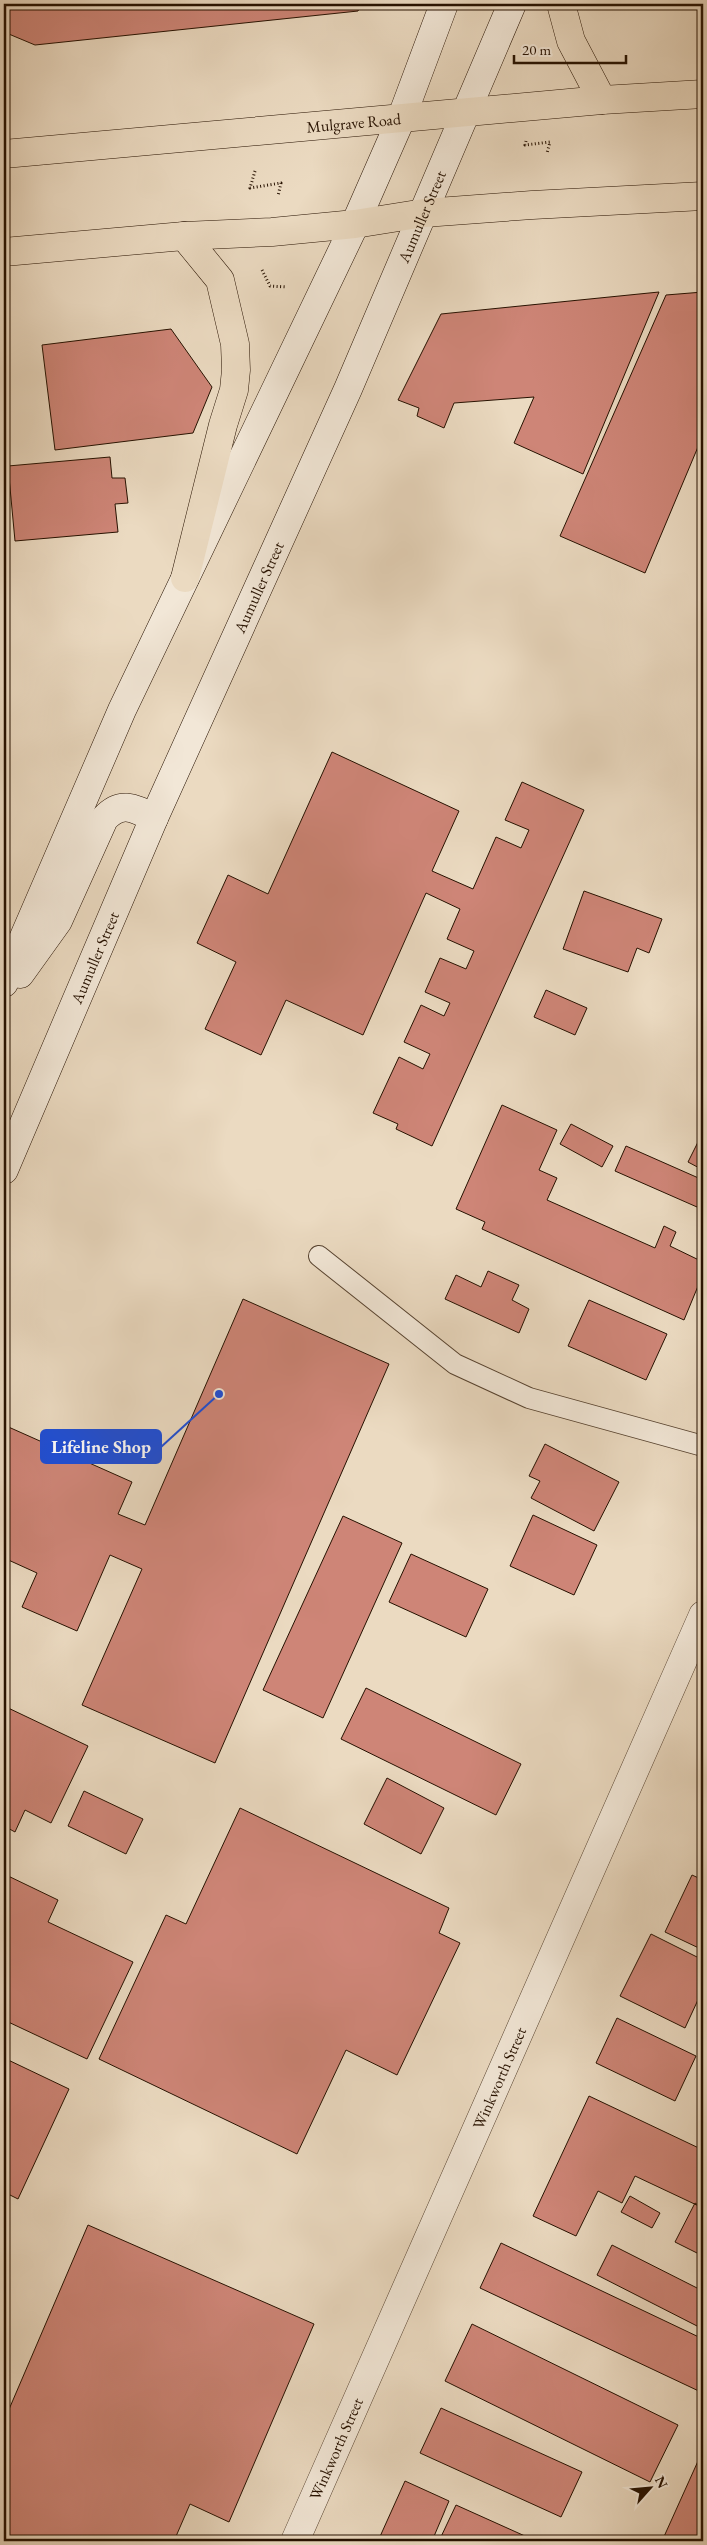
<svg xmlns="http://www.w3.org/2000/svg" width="707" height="2545" viewBox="0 0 707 2545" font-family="'EB Garamond',serif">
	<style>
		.building { fill: #ce8577; stroke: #261100 }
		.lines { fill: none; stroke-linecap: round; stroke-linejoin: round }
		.service-casing { stroke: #574330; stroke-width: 22 }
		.minor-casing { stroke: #574330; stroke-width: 29 }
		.secondary-casing { stroke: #261100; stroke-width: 29 }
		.primary-casing { stroke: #261100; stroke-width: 29 }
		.path { stroke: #261100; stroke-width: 3; stroke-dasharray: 1 2.5; stroke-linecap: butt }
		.service { stroke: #f2e7d7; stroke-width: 20 }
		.minor { stroke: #f2e7d7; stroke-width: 28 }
		.secondary { stroke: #f2e7d7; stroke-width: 28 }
		.primary { stroke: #ebdac1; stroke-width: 28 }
		.labels { text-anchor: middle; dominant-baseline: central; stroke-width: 4; stroke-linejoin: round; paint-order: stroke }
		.street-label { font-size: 16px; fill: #261100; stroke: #f2e7d7 }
		.leader { fill: none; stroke: #1d4ed8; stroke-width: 2 }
		.callout-dot { fill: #1d4ed8; stroke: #f2e7d7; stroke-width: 2 }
		.callout { fill: #1d4ed8; stroke: #1d4ed8; stroke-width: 2 }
		.callout-label { font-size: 18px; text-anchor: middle; font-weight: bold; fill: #fff }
	</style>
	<rect width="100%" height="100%" fill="#ebdac1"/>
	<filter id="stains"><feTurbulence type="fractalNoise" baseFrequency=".004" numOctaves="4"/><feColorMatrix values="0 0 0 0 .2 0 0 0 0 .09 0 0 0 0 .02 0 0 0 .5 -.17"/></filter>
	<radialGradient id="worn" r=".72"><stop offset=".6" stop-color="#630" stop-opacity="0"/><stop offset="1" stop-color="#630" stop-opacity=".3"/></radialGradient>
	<path class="building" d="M 12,4 L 361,4 L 358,11 L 35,45 L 4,32 L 4,21 Z
		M 659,292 L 583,474 L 514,443 L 534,397 L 454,403 L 444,428 L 417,416 L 419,408 L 398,400 L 441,314 Z
		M 703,292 L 703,435 L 645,573 L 560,536 L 666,295 Z
		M 171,329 L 212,387 L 193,433 L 55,450 L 42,345 Z
		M 110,457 L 112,478 L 125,478 L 128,503 L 115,504 L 118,532 L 15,541 L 8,466 Z
		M 4,558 L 6,580 L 4,580 Z
		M 332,752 L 459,811 L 432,871 L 473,889 L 496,837 L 521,848 L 529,830 L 505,820 L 522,782 L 584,810 L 432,1146 L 396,1129 L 398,1124 L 373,1113 L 399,1057 L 423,1069 L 430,1054 L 404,1042 L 421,1005 L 444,1016 L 450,1003 L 425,992 L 440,958 L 466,969 L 474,951 L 447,939 L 460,909 L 426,893 L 363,1035 L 286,1000 L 261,1055 L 205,1029 L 236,962 L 197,943 L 228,875 L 268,894 Z
		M 584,891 L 662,919 L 649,953 L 637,948 L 628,972 L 563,949 Z
		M 546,990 L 587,1008 L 575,1035 L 534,1017 Z
		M 502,1105 L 557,1130 L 539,1170 L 557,1178 L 547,1200 L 655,1248 L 664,1226 L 676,1232 L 670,1246 L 703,1262 L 703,1274 L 684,1320 L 482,1229 L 485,1222 L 456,1209 Z
		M 571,1124 L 613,1146 L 602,1167 L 560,1144 Z
		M 703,1132 L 703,1170 L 688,1162 Z
		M 626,1146 L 703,1180 L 703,1193 L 697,1207 L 615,1171 Z
		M 488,1271 L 519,1285 L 512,1300 L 529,1309 L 519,1333 L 445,1299 L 456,1275 L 481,1287 Z
		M 243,1299 L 389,1364 L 215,1763 L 82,1705 L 142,1569 L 110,1555 L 77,1631 L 22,1607 L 37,1573 L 4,1558 L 4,1425 L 132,1482 L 118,1514 L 145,1525 Z
		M 589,1300 L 667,1334 L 646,1380 L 568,1346 Z
		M 545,1444 L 619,1482 L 594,1531 L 531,1498 L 540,1481 L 529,1476 Z
		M 533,1515 L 597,1545 L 574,1595 L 510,1566 Z
		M 343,1516 L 402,1543 L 323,1718 L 263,1690 Z
		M 411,1554 L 488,1589 L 466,1637 L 389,1602 Z
		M 366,1688 L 521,1764 L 496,1815 L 341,1739 Z
		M 4,1706 L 88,1746 L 51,1823 L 25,1810 L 15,1832 L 4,1826 Z
		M 387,1778 L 444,1808 L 421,1854 L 364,1824 Z
		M 84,1791 L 143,1819 L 126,1854 L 68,1826 Z
		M 240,1808 L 449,1908 L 439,1933 L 460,1943 L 397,2075 L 346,2050 L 297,2154 L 99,2059 L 166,1915 L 186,1924 Z
		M 4,1874 L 58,1900 L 48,1922 L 133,1962 L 87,2059 L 4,2020 Z
		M 692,1875 L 703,1880 L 703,1950 L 665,1932 Z
		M 651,1934 L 703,1960 L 703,1989 L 685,2028 L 620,1996 Z
		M 617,2018 L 696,2056 L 675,2101 L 596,2063 Z
		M 4,2058 L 69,2089 L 18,2199 L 4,2192 Z
		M 589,2096 L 703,2150 L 703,2208 L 635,2176 L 622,2203 L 598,2191 L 576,2236 L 533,2216 Z
		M 630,2196 L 660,2213 L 652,2228 L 621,2212 Z
		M 695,2203 L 703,2208 L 703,2256 L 675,2242 Z
		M 88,2225 L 314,2324 L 229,2522 L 190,2504 L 174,2541 L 4,2541 L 4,2421 Z
		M 501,2243 L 703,2339 L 703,2393 L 480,2288 Z
		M 612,2245 L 703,2291 L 703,2318 L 699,2327 L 597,2275 Z
		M 472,2324 L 678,2425 L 650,2482 L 445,2381 Z
		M 441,2408 L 582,2472 L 561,2517 L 420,2453 Z
		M 703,2450 L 703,2541 L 662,2541 Z
		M 405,2481 L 449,2501 L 432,2541 L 378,2541 Z
		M 456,2505 L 536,2541 L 439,2541 Z"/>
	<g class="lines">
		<defs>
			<path id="service" d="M 319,1256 L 455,1364 L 529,1398 L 703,1446"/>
			<g id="minor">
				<path id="s1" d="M 295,2541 L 703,1615"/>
			</g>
			<g id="secondary">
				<path d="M 20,974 L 58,921 L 104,819 C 121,800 134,808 154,818"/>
				<path d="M 4,983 L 122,710 L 355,224 L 401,119 L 444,4"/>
				<path id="s2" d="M 4,1170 L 154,818 L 348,389 L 512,4"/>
			</g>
			<g id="primary">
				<path d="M 561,4 L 571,41 L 602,100"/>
				<path id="s3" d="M 4,154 L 602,100 L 703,94"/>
				<path d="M 184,236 L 220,280 L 235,344 L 236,370 L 234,390 L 223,425 L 185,578"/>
				<path d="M 4,252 L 184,236 L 272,232 L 355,224 L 424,213 L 532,205 L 703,196"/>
			</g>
		</defs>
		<use href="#service" class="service-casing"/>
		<use href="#minor" class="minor-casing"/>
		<use href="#secondary" class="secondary-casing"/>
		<use href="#primary" class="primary-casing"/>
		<path class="path" d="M 526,141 L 525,145 L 550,142 L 547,153
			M 255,171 L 250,188 L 281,183 L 278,196
			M 262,270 L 270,286 L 287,287"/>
		<use href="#service" class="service"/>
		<use href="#minor" class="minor"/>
		<use href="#secondary" class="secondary"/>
		<use href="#primary" class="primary"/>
	</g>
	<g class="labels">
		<g class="street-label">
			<text stroke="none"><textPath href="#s3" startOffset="351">Mulgrave Road</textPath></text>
			<text stroke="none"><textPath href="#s2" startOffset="1041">Aumuller Street</textPath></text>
			<text stroke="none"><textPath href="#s2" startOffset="636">Aumuller Street</textPath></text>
			<text stroke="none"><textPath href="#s2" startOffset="231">Aumuller Street</textPath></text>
			<text stroke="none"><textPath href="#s1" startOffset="506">Winkworth Street</textPath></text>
			<text stroke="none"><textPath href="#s1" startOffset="101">Winkworth Street</textPath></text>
		</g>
	</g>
	<path class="leader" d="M219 1394L161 1447"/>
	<circle class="callout-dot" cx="219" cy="1394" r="5"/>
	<rect class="callout" x="41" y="1430" width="120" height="33" rx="5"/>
	<g class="callout-label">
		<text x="101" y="1453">Lifeline Shop</text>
	</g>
	<rect width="707" height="2545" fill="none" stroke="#ebdac1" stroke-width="20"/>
	<rect x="5" y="5" width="697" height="2535" fill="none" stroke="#261100" stroke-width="2.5"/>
	<rect x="10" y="10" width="687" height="2525" fill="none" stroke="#261100"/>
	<g transform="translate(650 2488) rotate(63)" stroke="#f2e7d7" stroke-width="4" paint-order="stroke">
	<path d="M0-4L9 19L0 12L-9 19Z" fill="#261100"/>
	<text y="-8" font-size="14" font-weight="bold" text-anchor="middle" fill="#261100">N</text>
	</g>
	<path d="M514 55v8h112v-8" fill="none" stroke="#261100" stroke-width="2.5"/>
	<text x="522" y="55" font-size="15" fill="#261100" stroke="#f2e7d7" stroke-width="4" paint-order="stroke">20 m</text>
	<rect width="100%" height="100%" filter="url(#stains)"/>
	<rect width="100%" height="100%" fill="url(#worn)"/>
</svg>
